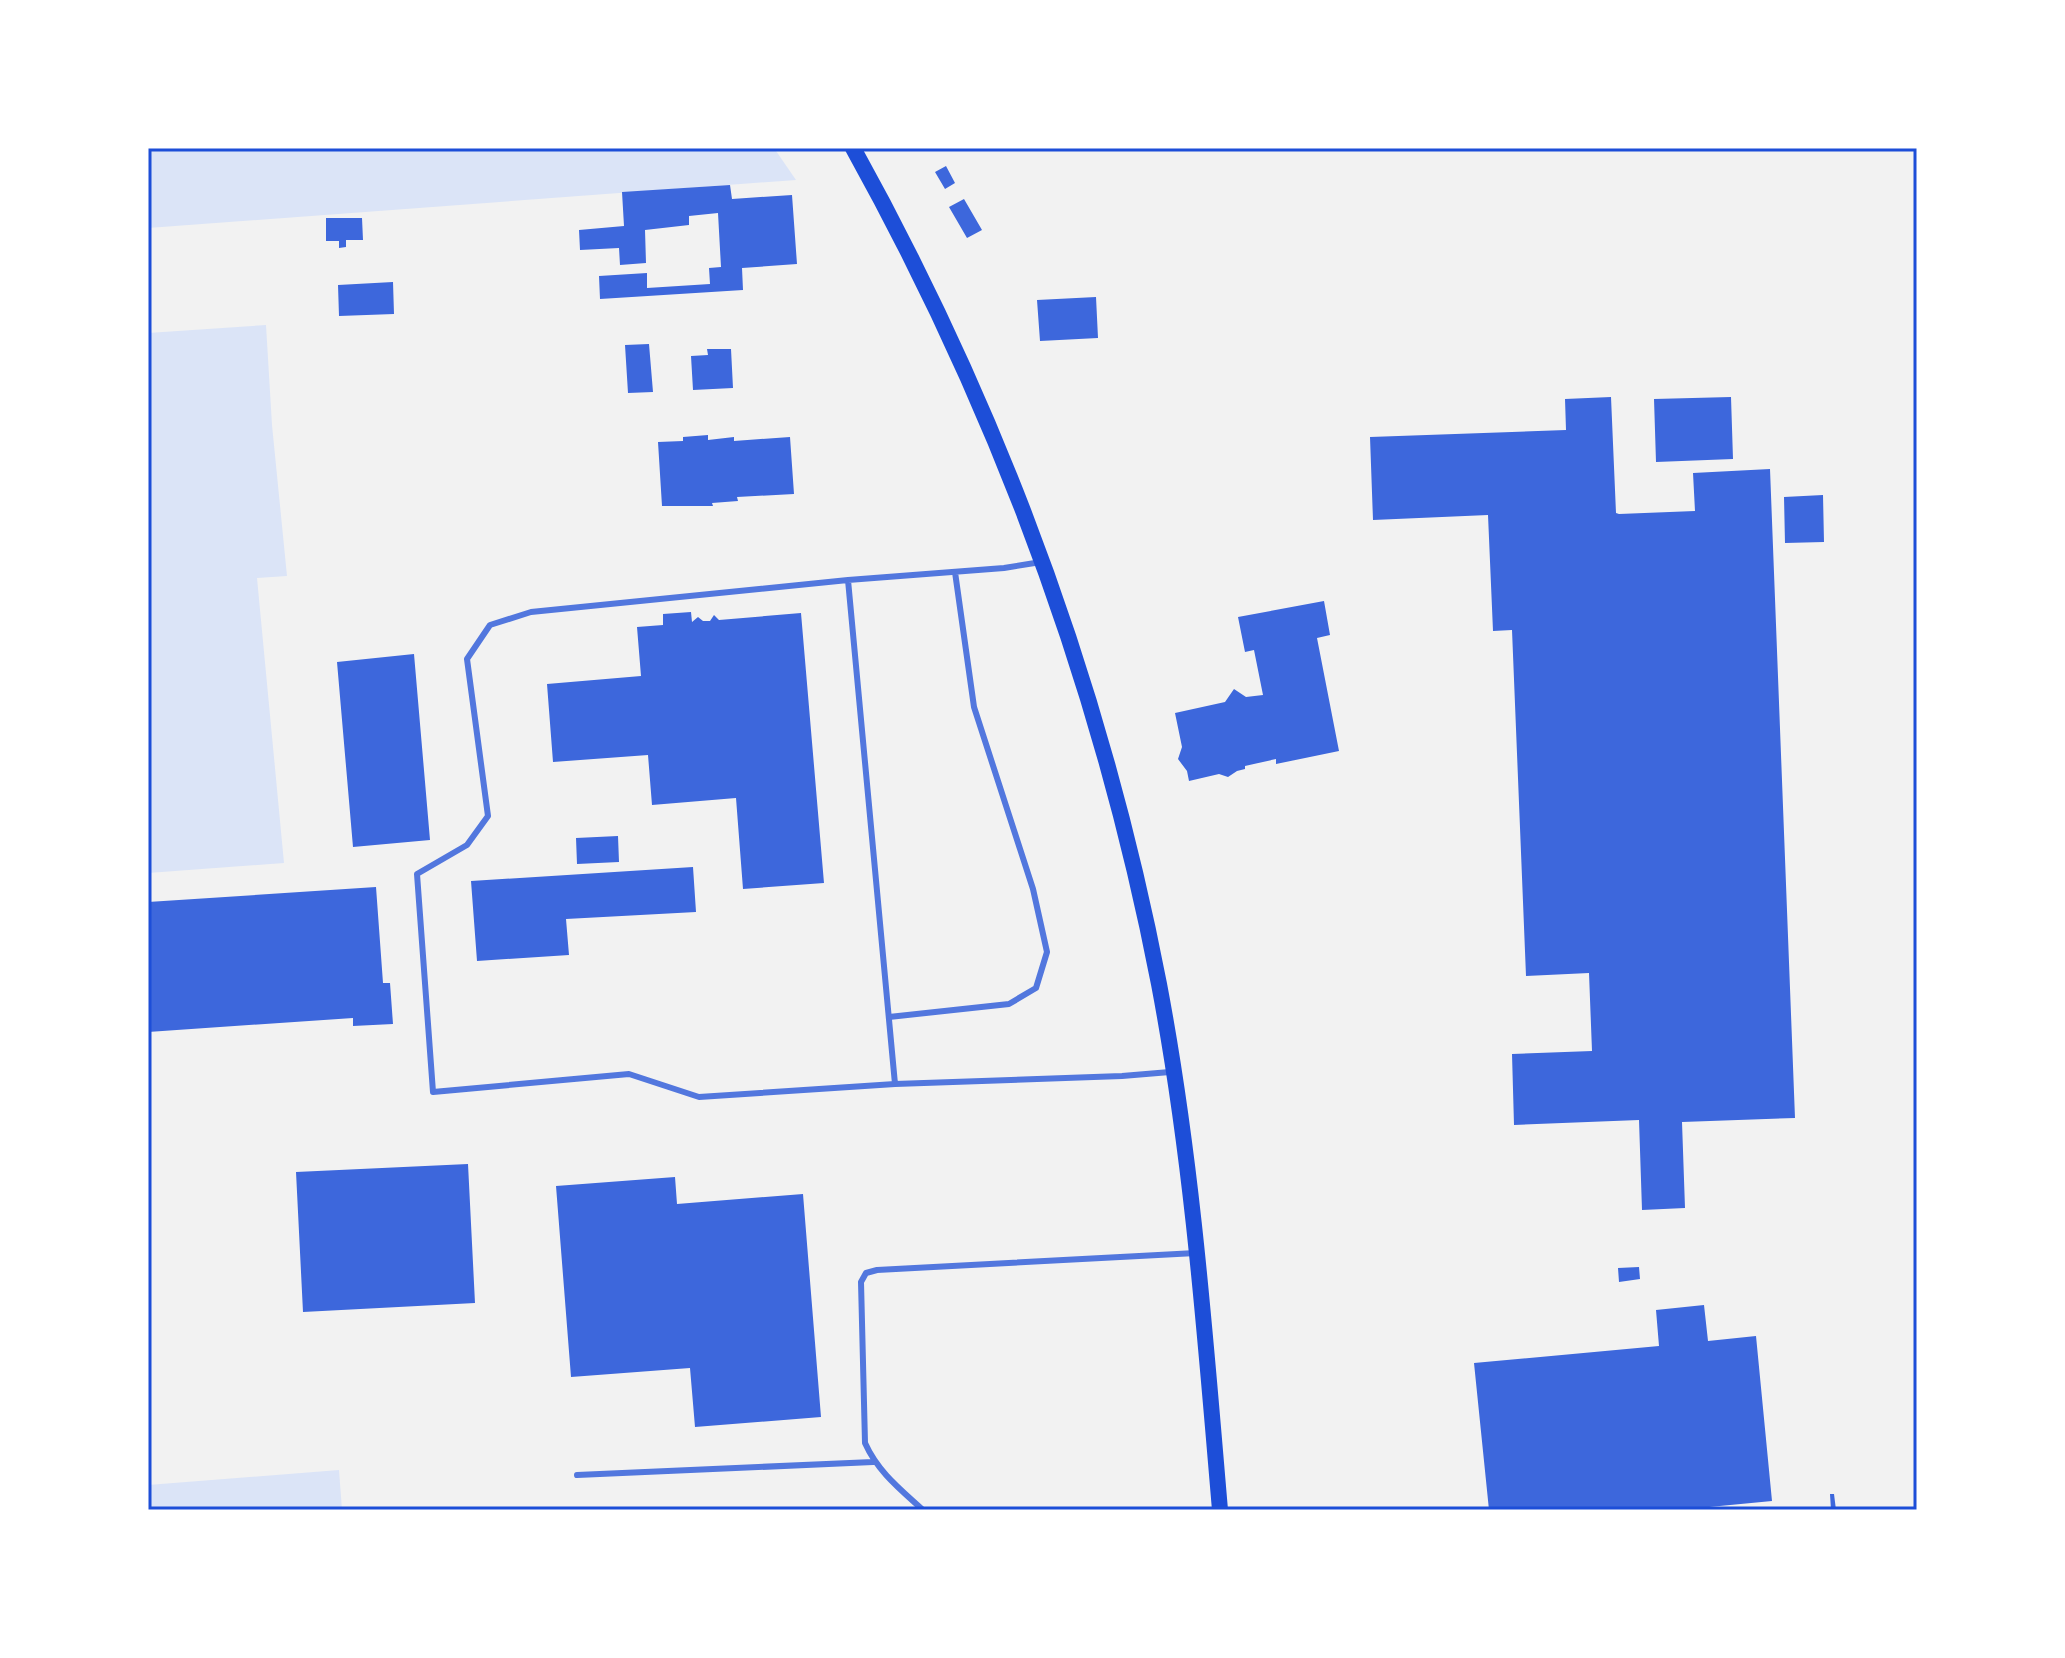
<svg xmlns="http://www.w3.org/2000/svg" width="2065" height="1658" viewBox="0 0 2065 1658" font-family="'Work Sans',sans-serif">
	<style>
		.green { fill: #dbe4f7 }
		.building { fill: #3d67dc }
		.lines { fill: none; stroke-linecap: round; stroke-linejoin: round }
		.service { stroke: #5277de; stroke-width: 6 }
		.secondary { stroke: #1d4ed8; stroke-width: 16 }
		.neatline { fill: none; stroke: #1d4ed8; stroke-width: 3 }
	</style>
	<rect width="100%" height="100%" fill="#f2f2f2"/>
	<path class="green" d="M 148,148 L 774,148 L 796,180 L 148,228 Z
		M 266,325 L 272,425 L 287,576 L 257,578 L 284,863 L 148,873 L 148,333 Z
		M 339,1470 L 342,1510 L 148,1510 L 148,1485 Z"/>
	<path class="building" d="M 946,166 L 955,183 L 945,189 L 935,172 Z
		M 730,185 L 732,199 L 792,195 L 797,264 L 742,268 L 743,290 L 600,299 L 599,276 L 647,273 L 647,288 L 710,284 L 709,268 L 721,267 L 718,213 L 689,216 L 689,225 L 645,230 L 646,263 L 620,265 L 619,248 L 580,250 L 579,230 L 624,226 L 622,192 Z
		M 964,199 L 982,230 L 967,238 L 949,207 Z
		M 326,218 L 362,218 L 363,240 L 346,240 L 346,247 L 339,248 L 339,241 L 326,241 Z
		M 393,282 L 394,314 L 339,316 L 338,285 Z
		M 1096,297 L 1098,338 L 1040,341 L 1037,300 Z
		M 649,344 L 653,392 L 628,393 L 625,345 Z
		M 707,349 L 731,349 L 733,388 L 693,390 L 691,356 L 708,355 Z
		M 1611,397 L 1616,513 L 1619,514 L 1695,511 L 1693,473 L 1770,469 L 1795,1118 L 1682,1122 L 1685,1208 L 1642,1210 L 1639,1120 L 1514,1125 L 1512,1054 L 1592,1051 L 1589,973 L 1526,976 L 1512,630 L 1493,631 L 1488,515 L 1373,520 L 1370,437 L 1566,430 L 1565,399 Z
		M 1731,397 L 1733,459 L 1656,462 L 1654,399 Z
		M 708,435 L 708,440 L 734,437 L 734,441 L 790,437 L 794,494 L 737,497 L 738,501 L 712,503 L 713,506 L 662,506 L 658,442 L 683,441 L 683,437 Z
		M 1823,495 L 1824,542 L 1785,543 L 1784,497 Z
		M 1324,601 L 1330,635 L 1317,638 L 1339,751 L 1276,764 L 1276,759 L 1245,766 L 1245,769 L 1237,771 L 1228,777 L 1219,774 L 1189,781 L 1187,771 L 1178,759 L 1182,747 L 1175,713 L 1225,702 L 1234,689 L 1246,697 L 1263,695 L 1254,650 L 1245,652 L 1238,617 Z
		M 691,612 L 692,622 L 698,617 L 703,621 L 710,621 L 714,615 L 719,620 L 801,613 L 824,883 L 743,889 L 736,798 L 652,805 L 648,755 L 553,762 L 547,684 L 641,676 L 637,627 L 663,625 L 663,614 Z
		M 414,654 L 430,840 L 353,847 L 337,662 Z
		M 618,836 L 619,862 L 577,864 L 576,838 Z
		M 693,867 L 696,912 L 566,919 L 569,955 L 477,961 L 471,881 Z
		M 376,887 L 383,983 L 390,983 L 393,1024 L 353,1026 L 353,1018 L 148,1032 L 148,902 Z
		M 468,1164 L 475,1303 L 303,1312 L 296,1172 Z
		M 675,1177 L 677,1204 L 803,1194 L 821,1417 L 695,1427 L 690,1368 L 571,1377 L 556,1186 Z
		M 1639,1267 L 1640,1279 L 1619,1282 L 1618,1268 Z
		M 1704,1305 L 1708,1341 L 1756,1336 L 1772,1501 L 1678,1510 L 1489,1510 L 1474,1363 L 1659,1346 L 1656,1310 Z
		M 1830,1494 L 1834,1494 L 1836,1510 L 1831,1510 Z"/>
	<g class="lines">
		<path class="service" d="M 1041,562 L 1004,568 L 848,580 L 531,612 L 490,625 L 467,659 L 488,816 L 467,845 L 417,874 L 433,1092 L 629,1074 L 699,1097 L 895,1084 L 1122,1076 L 1170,1072
			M 848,580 L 895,1084
			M 889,1017 L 1009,1004 L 1036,988 L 1047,952 L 1033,889 L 974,707 L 955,572
			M 577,1475 L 873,1462
			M 923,1510 C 900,1489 878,1472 865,1443 L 861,1282 L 866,1273 L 877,1270 L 1196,1253"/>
		<path class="secondary" d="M 853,148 C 999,411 1102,689 1159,984 C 1192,1158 1205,1334 1220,1510"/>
	</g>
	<rect width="2065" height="1658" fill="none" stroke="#ffffff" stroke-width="300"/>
	<rect x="150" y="150" width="1765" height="1358" class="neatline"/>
</svg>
